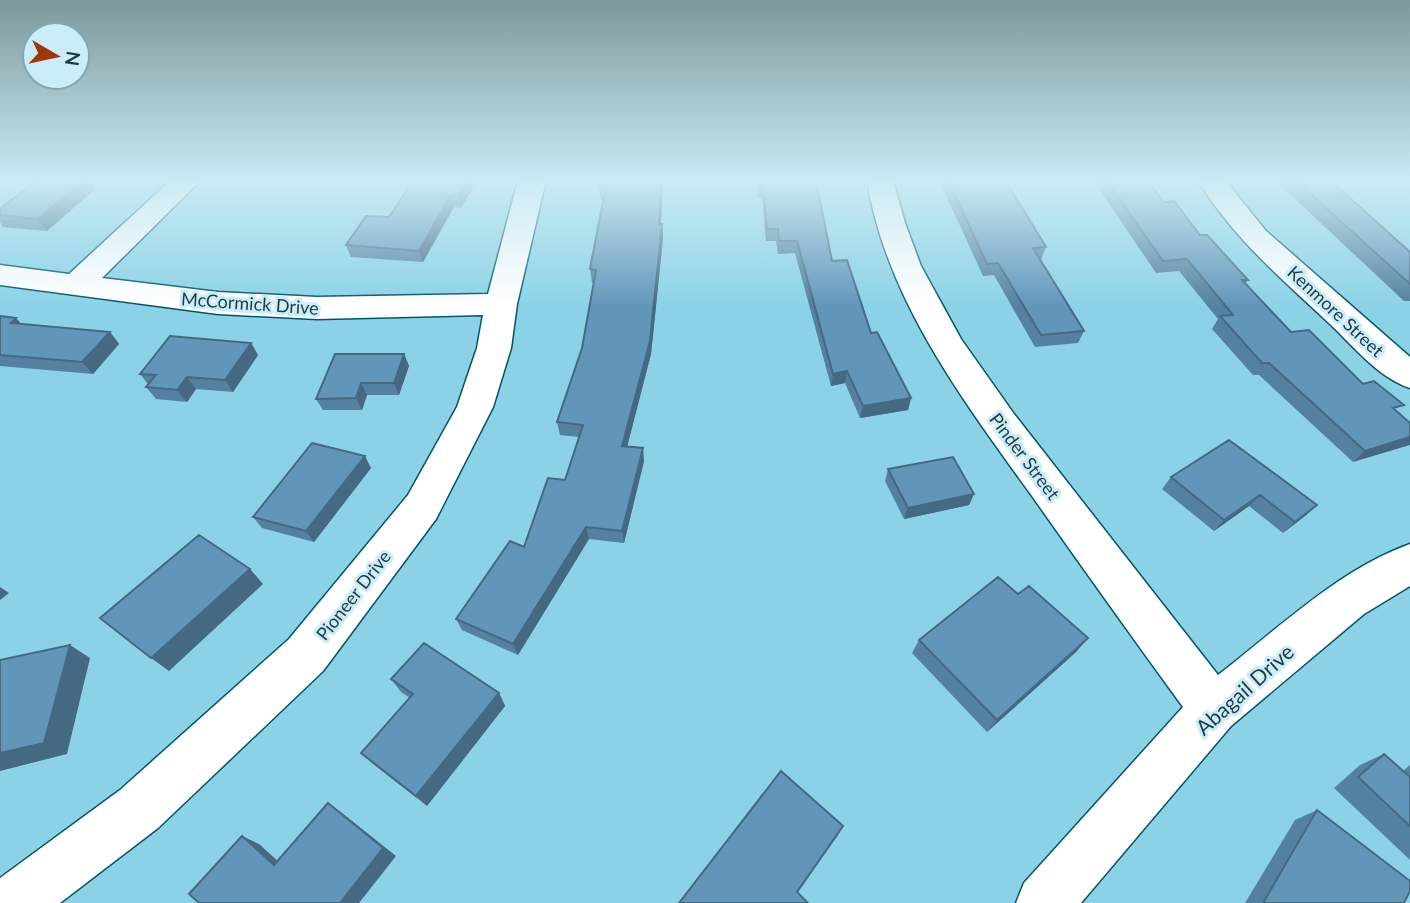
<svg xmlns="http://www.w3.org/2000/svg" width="1410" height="903" viewBox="0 0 1410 903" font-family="Lato,sans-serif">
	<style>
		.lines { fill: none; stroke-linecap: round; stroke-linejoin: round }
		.minor-casing { stroke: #005669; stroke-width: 3 }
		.minor { fill: #fff; fill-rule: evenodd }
		.wall { fill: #54819f }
		.shaded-wall { fill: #456982 }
		.building { fill: #6296b9; stroke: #456982; stroke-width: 2 }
		.labels { text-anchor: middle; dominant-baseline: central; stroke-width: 6; stroke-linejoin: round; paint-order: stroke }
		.street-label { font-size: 18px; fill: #1f3c44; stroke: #cbedf8 }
		.near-street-label { font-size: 21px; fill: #1f3c44; stroke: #cbedf8 }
	</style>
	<rect width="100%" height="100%" fill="#8cd2e7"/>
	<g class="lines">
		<defs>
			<path id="minor" d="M 171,180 L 201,180 L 102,278 L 218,292 L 317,297 L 488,294 L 518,180 L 546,180 L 517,304 L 511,348 L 493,407 L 436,519 L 323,671 L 158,828 L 60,903 L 0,903 L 0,878 L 120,790 L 289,639 L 408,495 L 457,407 L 477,348 L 483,315 L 317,319 L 218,314 L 0,285 L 0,265 L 69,274 Z
				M 867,180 L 893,180 L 905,223 L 921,266 L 961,339 L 1014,414 L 1218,675 C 1278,629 1338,570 1410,544 L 1410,586 L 1364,614 L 1231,726 L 1081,903 L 1016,903 L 1024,883 L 1183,707 C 1132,637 1082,567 1032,496 C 963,400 886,299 867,180 Z
				M 1198,180 L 1225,180 L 1266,231 L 1410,357 L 1410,388 C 1379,378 1354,347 1331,325 C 1283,280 1231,236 1198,180 Z"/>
		</defs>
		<use href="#minor" class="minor-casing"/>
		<use href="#minor" class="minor"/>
	</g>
	<path class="wall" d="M 37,180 L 89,180 L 95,189 L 47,231 L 3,227 L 0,222 L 0,209 Z
		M 477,180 L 461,208 L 454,207 L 423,262 L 351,257 L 346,245 L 389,217 Z
		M 602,180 L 663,180 L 661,224 L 662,224 L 663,238 L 651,354 L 627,446 L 644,461 L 624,543 L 589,539 L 518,655 L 462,630 L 456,619 L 524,547 L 565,480 L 579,437 L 560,435 L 557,422 L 582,348 L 594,283 L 592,283 L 590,269 L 604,200 L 601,200 L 599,186 Z
		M 759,180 L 832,261 L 871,333 L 911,398 L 908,410 L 860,418 L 845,383 L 831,386 L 795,253 L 778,254 L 776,241 L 766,241 L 762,198 L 758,198 Z
		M 939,180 L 1005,180 L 1046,247 L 1041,260 L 1084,331 L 1078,343 L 1035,347 L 994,275 L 983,276 Z
		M 1093,180 L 1147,180 L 1164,202 L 1248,280 L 1245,284 L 1291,332 L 1363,384 L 1410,423 L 1353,462 L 1259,375 L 1253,375 L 1212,329 L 1218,319 L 1179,271 L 1156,273 Z
		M 1281,180 L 1330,180 L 1410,252 L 1410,301 L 1404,301 L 1278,183 Z
		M 0,316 L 21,324 L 110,332 L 119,344 L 93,374 L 0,366 Z
		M 251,343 L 258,355 L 233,392 L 196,389 L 187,402 L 156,399 L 146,387 L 148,384 L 140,374 Z
		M 404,354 L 409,366 L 399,395 L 367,395 L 362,410 L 323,410 L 316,399 Z
		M 371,468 L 314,542 L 262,528 L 253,517 Z
		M 888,469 L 974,494 L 969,505 L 904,519 L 885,481 Z
		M 1171,477 L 1317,505 L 1305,516 L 1283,533 L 1249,506 L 1214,531 L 1162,489 Z
		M 1088,638 L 1076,652 L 987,732 L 912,653 L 919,640 Z
		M 391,679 L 499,693 L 505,706 L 427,806 L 373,764 L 361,753 L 410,698 L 401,692 Z
		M 1384,754 L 1403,771 L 1410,765 L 1410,860 L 1334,788 L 1360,765 Z
		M 1317,810 L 1404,903 L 1245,903 L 1295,820 Z"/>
	<path class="shaded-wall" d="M 84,180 L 89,180 L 95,189 L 47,231 L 38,219 Z
		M 467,180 L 477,180 L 461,208 L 458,196 Z
		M 662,180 L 663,180 L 663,184 L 660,238 L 659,224 Z
		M 450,196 L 454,207 L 423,262 L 419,251 Z
		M 662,224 L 663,238 L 651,354 L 624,459 L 622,446 Z
		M 16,318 L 27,330 L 11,323 Z
		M 110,332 L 119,344 L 93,374 L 82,362 Z
		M 251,343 L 258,355 L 233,392 L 225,380 Z
		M 404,354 L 409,366 L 399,395 L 394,383 Z
		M 847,371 L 845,383 L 831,386 L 833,374 Z
		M 187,377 L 196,389 L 187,402 L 177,390 Z
		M 361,383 L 367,395 L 362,410 L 356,398 Z
		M 911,398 L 908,410 L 860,418 L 863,406 Z
		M 1410,437 L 1410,445 L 1353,462 L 1365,451 Z
		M 643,448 L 644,461 L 624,543 L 622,531 Z
		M 365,456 L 371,468 L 314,542 L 306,531 Z
		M 974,494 L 969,505 L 904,519 L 908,508 Z
		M 1260,495 L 1249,506 L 1214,531 L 1224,520 Z
		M 1317,505 L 1305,516 L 1283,533 L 1295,522 Z
		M 586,527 L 589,539 L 518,655 L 513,644 Z
		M 250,569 L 263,584 L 169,671 L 151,658 Z
		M 0,587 L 9,593 L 0,600 Z
		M 1088,638 L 1076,652 L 987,732 L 997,720 Z
		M 70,645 L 90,658 L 67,754 L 0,771 L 0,753 Z
		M 499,693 L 505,706 L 427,806 L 416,796 Z
		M 328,803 L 342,813 L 396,856 L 359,903 L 340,903 Z
		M 843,826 L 838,835 L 793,899 L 797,892 Z
		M 242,836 L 259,844 L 291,873 L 274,865 Z"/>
	<path class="building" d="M 37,180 L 84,180 L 38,219 L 0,215 L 0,209 Z
		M 414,180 L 467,180 L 458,196 L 450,196 L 419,251 L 346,245 L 366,216 L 389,217 Z
		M 602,180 L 662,180 L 659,224 L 662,224 L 650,341 L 622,446 L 643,448 L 622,531 L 586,527 L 513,644 L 456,619 L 510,541 L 524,547 L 548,478 L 565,480 L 583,425 L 557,422 L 582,348 L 596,270 L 590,269 L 606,186 L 599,186 Z
		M 759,180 L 816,180 L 832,261 L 847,260 L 871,333 L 877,332 L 911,398 L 863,406 L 847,371 L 833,374 L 797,241 L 779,241 L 778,229 L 767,229 L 763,186 L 759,186 Z
		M 948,180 L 1005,180 L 1046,247 L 1033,248 L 1084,331 L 1041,335 L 998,263 L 987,264 Z
		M 1106,180 L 1147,180 L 1164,202 L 1174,201 L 1200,235 L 1207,235 L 1248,280 L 1242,280 L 1291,332 L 1309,330 L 1363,384 L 1374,381 L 1404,405 L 1393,408 L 1410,423 L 1410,437 L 1365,451 L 1269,363 L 1262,363 L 1220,316 L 1233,315 L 1187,259 L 1163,261 Z
		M 1295,180 L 1330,180 L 1410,252 L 1410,284 Z
		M 0,316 L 16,318 L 11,323 L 110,332 L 82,362 L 0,355 Z
		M 170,336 L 251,343 L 225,380 L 187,377 L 177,390 L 146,387 L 156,375 L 140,374 Z
		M 335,354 L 404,354 L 394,383 L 361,383 L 356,398 L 316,399 Z
		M 1229,440 L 1317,505 L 1295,522 L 1260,495 L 1224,520 L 1171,477 Z
		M 312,443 L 365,456 L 306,531 L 253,517 Z
		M 953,457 L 974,494 L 908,508 L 888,469 Z
		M 199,535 L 250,569 L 151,658 L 100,618 Z
		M 998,577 L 1018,594 L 1029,586 L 1088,638 L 997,720 L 919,640 Z
		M 424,643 L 499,693 L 416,796 L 361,753 L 413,694 L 391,679 Z
		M 70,645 L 44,743 L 0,753 L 0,660 Z
		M 1384,754 L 1410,777 L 1410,826 L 1358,777 Z
		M 781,771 L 843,826 L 797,892 L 808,903 L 679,903 Z
		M 328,803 L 383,848 L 340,903 L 199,903 L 189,894 L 242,836 L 274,865 Z
		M 1317,810 L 1410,881 L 1410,891 L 1404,903 L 1263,903 Z"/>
	<linearGradient id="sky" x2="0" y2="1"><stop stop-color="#7b989c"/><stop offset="0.59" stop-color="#cbebf4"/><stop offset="1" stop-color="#cbebf4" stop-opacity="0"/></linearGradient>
	<rect width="1410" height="306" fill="url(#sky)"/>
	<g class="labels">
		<g class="street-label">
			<text transform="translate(250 303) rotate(4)">McCormick Drive</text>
			<text transform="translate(1336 311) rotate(43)">Kenmore Street</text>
			<text transform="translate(1025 456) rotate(53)">Pinder Street</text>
			<text transform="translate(353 595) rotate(-52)">Pioneer Drive</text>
		</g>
		<g class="near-street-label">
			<text transform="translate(1244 689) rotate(-42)">Abagail Drive</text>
		</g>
	</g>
	<g transform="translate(56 56) rotate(99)"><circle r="33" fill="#cbedf8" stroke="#86a6b0" stroke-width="2"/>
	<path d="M0-5L12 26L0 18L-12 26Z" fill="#9d380d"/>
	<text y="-10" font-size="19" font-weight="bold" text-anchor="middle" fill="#1f3c44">N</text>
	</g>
</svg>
